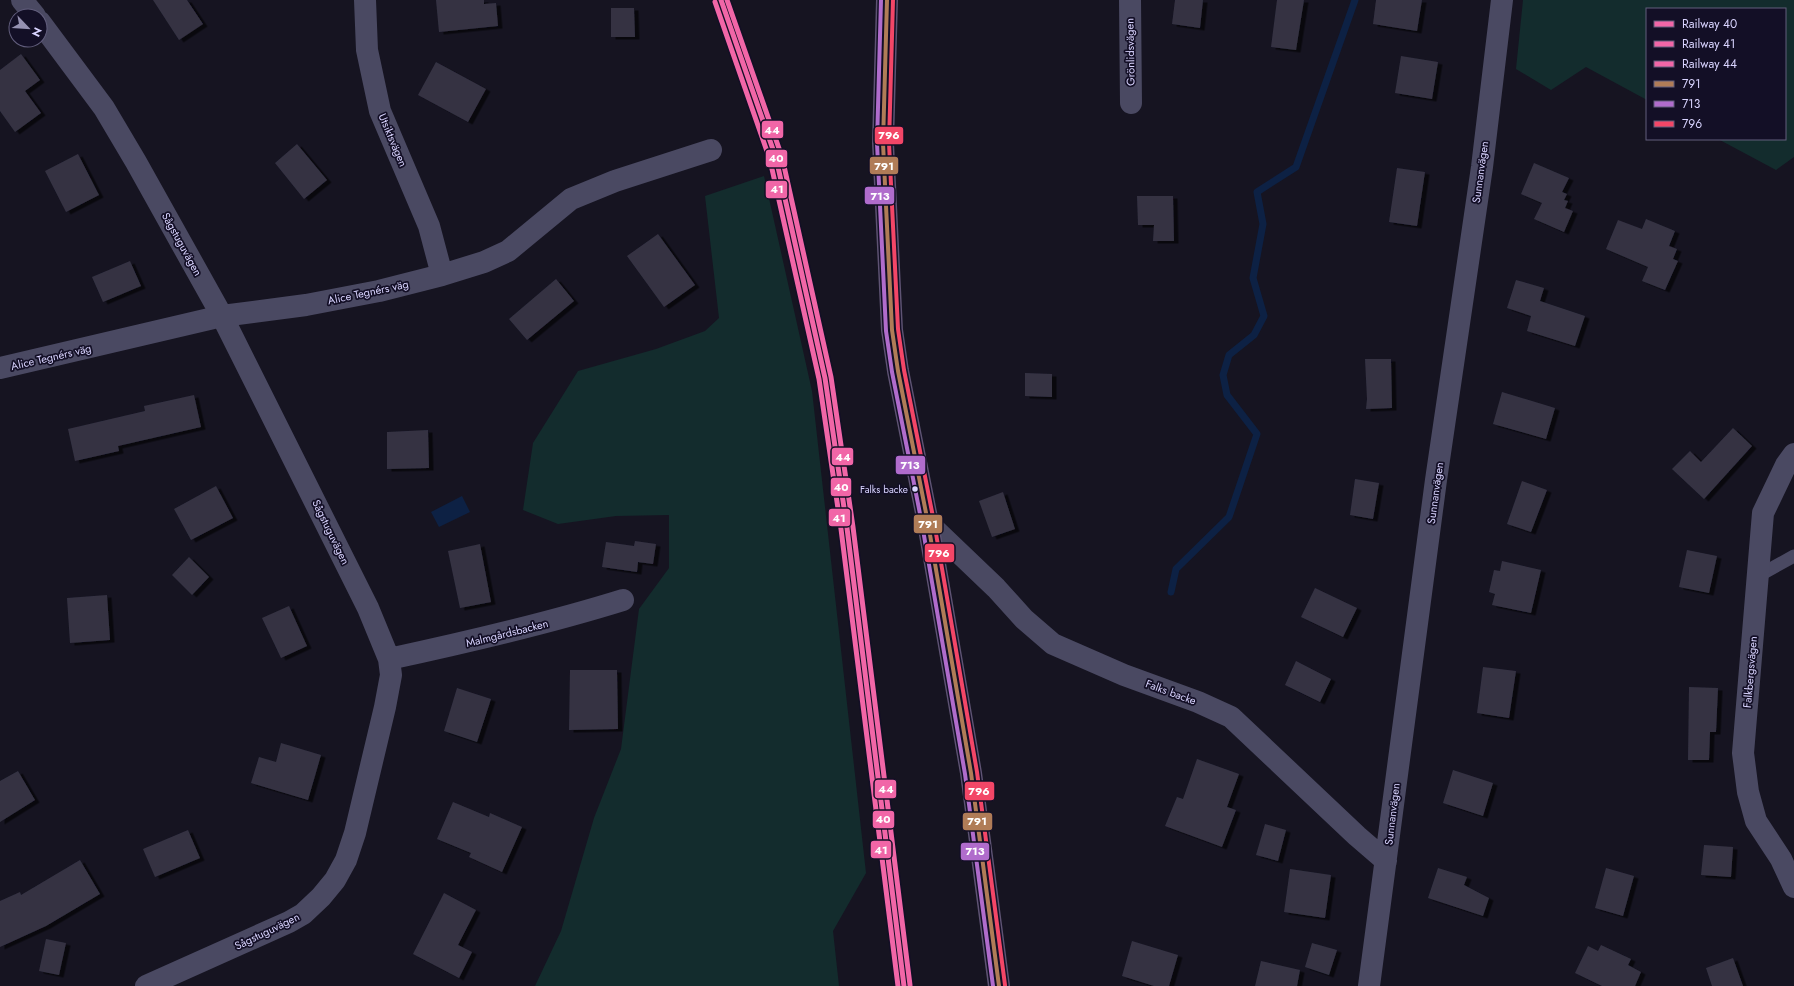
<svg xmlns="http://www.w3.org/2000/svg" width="1794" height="986" viewBox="0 0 1794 986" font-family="Jost,sans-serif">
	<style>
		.green { fill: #132c2d }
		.water { fill: #0d2144 }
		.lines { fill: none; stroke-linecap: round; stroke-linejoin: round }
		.stream { stroke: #0d2144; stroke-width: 7 }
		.building { fill: #343243; filter: url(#shadow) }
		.service { stroke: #4a4962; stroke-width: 13 }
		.minor { stroke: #4a4962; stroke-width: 22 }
		.primary { stroke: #5e5373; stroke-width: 22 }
		.bus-1-casing { stroke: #130f26; stroke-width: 7 }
		.bus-2-casing { stroke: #130f26; stroke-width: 7 }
		.bus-3-casing { stroke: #130f26; stroke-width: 7 }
		.bus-1 { stroke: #b07c57; stroke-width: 4 }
		.bus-2 { stroke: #b06ccc; stroke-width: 4 }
		.bus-3 { stroke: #f34667; stroke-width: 4 }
		.rail-1-casing { stroke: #130f26; stroke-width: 8 }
		.rail-2-casing { stroke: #130f26; stroke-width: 8 }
		.rail-3-casing { stroke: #130f26; stroke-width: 8 }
		.rail-1 { stroke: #f166a7; stroke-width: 5 }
		.rail-2 { stroke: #f166a7; stroke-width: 5 }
		.rail-3 { stroke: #f166a7; stroke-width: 5 }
		.bus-dot { fill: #d9d4ff; stroke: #130f26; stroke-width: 1.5 }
		.labels { text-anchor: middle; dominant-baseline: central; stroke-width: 3.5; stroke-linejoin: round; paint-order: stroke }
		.bus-label { font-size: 10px; fill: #d9d4ff; stroke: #130f26; text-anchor: end }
		.street-label { font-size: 11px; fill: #d9d4ff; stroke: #130f26 }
		.line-badge { stroke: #130f26; stroke-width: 1.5 }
		.badge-label { font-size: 11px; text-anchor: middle; font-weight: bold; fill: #fff }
	</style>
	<defs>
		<filter id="shadow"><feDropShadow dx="4.5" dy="2.5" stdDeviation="0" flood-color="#0009"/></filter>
	</defs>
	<rect width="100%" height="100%" fill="#161421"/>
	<path class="green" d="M 1523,0 L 1794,0 L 1794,157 L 1776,170 L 1718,139 L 1785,139 L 1785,9 L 1647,9 L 1647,100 L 1586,67 L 1551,90 L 1516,69 Z
		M 764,176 L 812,391 L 866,873 L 833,931 L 839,986 L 535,986 L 561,931 L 594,818 L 621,749 L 639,609 L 669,568 L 669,515 L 616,516 L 558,524 L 523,510 L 533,443 L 578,371 L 656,349 L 705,331 L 719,318 L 705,196 Z"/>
	<path class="water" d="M 462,496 L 470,512 L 439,527 L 431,512 Z"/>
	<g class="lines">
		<path class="stream" d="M 1171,592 L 1176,569 L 1229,517 L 1257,434 L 1227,395 L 1223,375 L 1229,355 L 1254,335 L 1264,316 L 1253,278 L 1263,224 L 1257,192 L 1296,167 L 1355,0"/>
	</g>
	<path class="building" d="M 153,0 L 187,0 L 203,24 L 179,40 Z
		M 436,0 L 484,0 L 484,4 L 496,3 L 498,26 L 439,32 Z
		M 1175,0 L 1203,0 L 1200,28 L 1172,24 Z
		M 1277,0 L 1304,0 L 1296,50 L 1271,47 Z
		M 1376,0 L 1422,0 L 1417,31 L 1373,24 Z
		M 611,8 L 634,8 L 635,37 L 611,37 Z
		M 21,54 L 40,80 L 25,91 L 41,113 L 15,132 L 0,111 L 0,70 Z
		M 1401,56 L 1438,62 L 1432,99 L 1395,93 Z
		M 436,62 L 486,89 L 468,122 L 418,95 Z
		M 297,144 L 327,180 L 304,199 L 275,163 Z
		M 78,154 L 99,195 L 66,212 L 45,171 Z
		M 1534,163 L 1569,178 L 1562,192 L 1567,194 L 1564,200 L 1568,201 L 1565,208 L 1573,211 L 1564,232 L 1534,219 L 1542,203 L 1521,194 Z
		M 1397,168 L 1425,172 L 1417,226 L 1389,222 Z
		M 1137,196 L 1173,196 L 1174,241 L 1153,241 L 1154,225 L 1138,225 Z
		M 1646,219 L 1675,231 L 1669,246 L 1677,249 L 1673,259 L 1678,261 L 1665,290 L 1642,281 L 1648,267 L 1606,249 L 1618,220 L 1642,229 Z
		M 658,234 L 695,285 L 664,307 L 627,256 Z
		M 130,261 L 141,286 L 103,302 L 92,277 Z
		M 556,279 L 574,301 L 527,340 L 509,319 Z
		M 1516,280 L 1544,288 L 1540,301 L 1585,316 L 1575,346 L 1527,331 L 1531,316 L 1507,308 Z
		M 1365,359 L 1391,359 L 1392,408 L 1366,409 L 1367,399 Z
		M 1025,373 L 1052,374 L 1052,397 L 1025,396 Z
		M 1502,392 L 1555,408 L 1546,439 L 1493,424 Z
		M 194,395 L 201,427 L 118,446 L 119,451 L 75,461 L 68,429 L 145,411 L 144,406 Z
		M 1733,428 L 1752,446 L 1704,499 L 1672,469 L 1690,451 L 1701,462 Z
		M 428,430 L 429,468 L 387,469 L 387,432 Z
		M 1355,479 L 1379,483 L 1373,519 L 1350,515 Z
		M 1522,481 L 1547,490 L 1531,532 L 1507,524 Z
		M 216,486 L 233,518 L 191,540 L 174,509 Z
		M 1003,492 L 1015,529 L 992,537 L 979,501 Z
		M 635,541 L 656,544 L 653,564 L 638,562 L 637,572 L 602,567 L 606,542 L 634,546 Z
		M 480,544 L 491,602 L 460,608 L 448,551 Z
		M 1687,550 L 1717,556 L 1709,593 L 1679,587 Z
		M 189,557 L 209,577 L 192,595 L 172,575 Z
		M 1502,561 L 1541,570 L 1531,613 L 1492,605 L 1495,594 L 1489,592 L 1494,570 L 1500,571 Z
		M 1315,588 L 1357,608 L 1343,637 L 1301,617 Z
		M 107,595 L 110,640 L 70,643 L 67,598 Z
		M 289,606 L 307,646 L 281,658 L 262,618 Z
		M 1296,661 L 1331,679 L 1320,702 L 1285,685 Z
		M 1483,667 L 1516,671 L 1509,718 L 1477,713 Z
		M 570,670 L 617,670 L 618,729 L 569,730 Z
		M 1689,687 L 1718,688 L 1716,732 L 1710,732 L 1709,760 L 1688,760 Z
		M 457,688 L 491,699 L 477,742 L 444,731 Z
		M 281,743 L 321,755 L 308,800 L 251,783 L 259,757 L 276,762 Z
		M 1197,759 L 1239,774 L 1227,807 L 1236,810 L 1222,847 L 1165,826 L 1177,797 L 1183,799 Z
		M 1453,770 L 1493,783 L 1483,816 L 1443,803 Z
		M 18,771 L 35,800 L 0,822 L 0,781 Z
		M 453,802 L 489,817 L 490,813 L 522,827 L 502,872 L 469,857 L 471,853 L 437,839 Z
		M 1265,824 L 1286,830 L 1278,861 L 1256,855 Z
		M 188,830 L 200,858 L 155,877 L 143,849 Z
		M 1704,845 L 1733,847 L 1731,877 L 1701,875 Z
		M 80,860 L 100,894 L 46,926 L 0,947 L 0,901 L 20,892 L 21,895 Z
		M 1438,868 L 1467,877 L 1464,885 L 1489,898 L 1483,916 L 1428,898 Z
		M 1606,868 L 1634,876 L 1623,916 L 1595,908 Z
		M 1290,869 L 1331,875 L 1325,918 L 1284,912 Z
		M 444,893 L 476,910 L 458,945 L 472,952 L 459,978 L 413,954 Z
		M 46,939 L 66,943 L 59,975 L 39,971 Z
		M 1132,941 L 1178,955 L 1169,986 L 1154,986 L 1122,976 Z
		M 1312,943 L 1337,950 L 1329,975 L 1305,967 Z
		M 1601,945 L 1631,959 L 1628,965 L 1641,972 L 1635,986 L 1602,986 L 1575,973 L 1588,946 L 1598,951 Z
		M 1733,958 L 1743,986 L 1712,986 L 1706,968 Z
		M 1261,961 L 1300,970 L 1297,986 L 1255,986 Z"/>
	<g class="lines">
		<path class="service" d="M 1758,576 L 1794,556"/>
		<path class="minor" d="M 22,0 L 35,16
			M 365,0 L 367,50 L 380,111 L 429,226 L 442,275
			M 1130,0 L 1131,103
			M 40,22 L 104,108 L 136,162 L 222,316 L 368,608 L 389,659 L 391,675 L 385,707 L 355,833 L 346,860 L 335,880 L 321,897 L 303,914 L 289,922 L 146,986
			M 0,368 L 222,316 L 306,305 L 379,291 L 442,275 L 484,262 L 508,251 L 571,199 L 615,181 L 711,150
			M 1794,454 L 1786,465 L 1763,513 L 1743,753 L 1748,792 L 1756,821 L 1781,859 L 1794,887
			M 928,523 L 996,588 L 1024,619 L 1053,644 L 1124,675 L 1198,702 L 1231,717 L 1357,836 L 1386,861
			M 389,659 C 468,642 546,624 623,600
			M 1369,986 L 1436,480 L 1482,167 L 1502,0"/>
		<path class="primary" d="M 887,0 L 883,143 L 892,330 L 898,371 L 928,523 L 971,773 L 999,986"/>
		<defs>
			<path id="bus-1" d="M 887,0 L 883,143 L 892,330 L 898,371 L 928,523 L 971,773 L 999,986"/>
			<path id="bus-2" d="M 881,0 L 877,143 L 886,331 L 892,372 L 922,524 L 965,774 L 993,986"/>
			<path id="bus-3" d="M 893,0 L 889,143 L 898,329 L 904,370 L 934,522 L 977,772 L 1005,985"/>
		</defs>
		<use href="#bus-1" class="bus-1-casing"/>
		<use href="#bus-2" class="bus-2-casing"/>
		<use href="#bus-3" class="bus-3-casing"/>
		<use href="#bus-1" class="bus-1"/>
		<use href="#bus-2" class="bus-2"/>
		<use href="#bus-3" class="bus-3"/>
		<defs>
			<path id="rail-1" d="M 721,0 L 776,158 L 825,378 L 847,528 L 904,986"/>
			<path id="rail-2" d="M 715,2 L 770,160 L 819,379 L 841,529 L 898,986"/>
			<path id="rail-3" d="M 727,0 L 782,157 L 831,377 L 853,527 L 910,985"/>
		</defs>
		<use href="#rail-1" class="rail-1-casing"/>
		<use href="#rail-2" class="rail-2-casing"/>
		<use href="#rail-3" class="rail-3-casing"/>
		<use href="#rail-1" class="rail-1"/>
		<use href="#rail-2" class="rail-2"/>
		<use href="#rail-3" class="rail-3"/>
	</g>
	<circle class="bus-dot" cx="915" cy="489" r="3.5"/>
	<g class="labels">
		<g class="bus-label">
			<text x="908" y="489">Falks backe</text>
		</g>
		<g class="street-label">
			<text transform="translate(1130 52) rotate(-91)">Grönlidsvägen</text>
			<text transform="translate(393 140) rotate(67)">Utsiktsvägen</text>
			<text transform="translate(1480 172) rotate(-82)">Sunnanvägen</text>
			<text transform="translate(182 244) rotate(61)">Sågstuguvägen</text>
			<text transform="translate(368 292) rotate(-12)">Alice Tegnérs väg</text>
			<text transform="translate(51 357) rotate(-13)">Alice Tegnérs väg</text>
			<text transform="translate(1435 493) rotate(-82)">Sunnanvägen</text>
			<text transform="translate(331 532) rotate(64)">Sågstuguvägen</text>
			<text transform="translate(507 633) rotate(-14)">Malmgårdsbacken</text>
			<text transform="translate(1750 672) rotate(-85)">Falkbergsvägen</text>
			<text transform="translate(1171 692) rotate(20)">Falks backe</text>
			<text transform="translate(1392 814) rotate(-83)">Sunnanvägen</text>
			<text transform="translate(267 931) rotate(-26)">Sågstuguvägen</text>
		</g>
	</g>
	<g class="line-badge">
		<rect x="761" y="120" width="23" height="19" rx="4" fill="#f166a7"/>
		<rect x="874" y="126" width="30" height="19" rx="4" fill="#f34667"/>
		<rect x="765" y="149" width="23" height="19" rx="4" fill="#f166a7"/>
		<rect x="869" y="156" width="30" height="19" rx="4" fill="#b07c57"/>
		<rect x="765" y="180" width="23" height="19" rx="4" fill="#f166a7"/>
		<rect x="864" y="186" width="31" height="19" rx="4" fill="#b06ccc"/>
		<rect x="831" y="447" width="23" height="19" rx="4" fill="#f166a7"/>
		<rect x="895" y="455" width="31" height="20" rx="4" fill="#b06ccc"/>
		<rect x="830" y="477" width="22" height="20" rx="4" fill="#f166a7"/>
		<rect x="828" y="508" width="23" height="19" rx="4" fill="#f166a7"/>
		<rect x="913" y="514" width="30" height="20" rx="4" fill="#b07c57"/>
		<rect x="924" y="543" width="31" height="20" rx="4" fill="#f34667"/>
		<rect x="874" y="779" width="23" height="20" rx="4" fill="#f166a7"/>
		<rect x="964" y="781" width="31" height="20" rx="4" fill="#f34667"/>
		<rect x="872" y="810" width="23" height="19" rx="4" fill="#f166a7"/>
		<rect x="962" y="812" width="31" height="19" rx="4" fill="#b07c57"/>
		<rect x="870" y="840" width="22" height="19" rx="4" fill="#f166a7"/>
		<rect x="960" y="842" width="30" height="19" rx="4" fill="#b06ccc"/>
	</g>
	<g class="badge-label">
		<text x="772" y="134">44</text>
		<text x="889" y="139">796</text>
		<text x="776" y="162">40</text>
		<text x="884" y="170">791</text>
		<text x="777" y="193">41</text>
		<text x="880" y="200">713</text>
		<text x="843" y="461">44</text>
		<text x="910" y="469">713</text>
		<text x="841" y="491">40</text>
		<text x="839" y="522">41</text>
		<text x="928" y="528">791</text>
		<text x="939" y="557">796</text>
		<text x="886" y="793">44</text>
		<text x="979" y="795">796</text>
		<text x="883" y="823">40</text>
		<text x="977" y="825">791</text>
		<text x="881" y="854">41</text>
		<text x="975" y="855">713</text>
	</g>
	<rect x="1646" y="8" width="140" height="132" fill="#130f26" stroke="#625e7d"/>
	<rect x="1654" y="21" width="20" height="6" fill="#f166a7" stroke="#625e7d"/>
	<text x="1682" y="28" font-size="12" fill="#d9d4ff">Railway 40</text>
	<rect x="1654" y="41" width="20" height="6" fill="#f166a7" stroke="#625e7d"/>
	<text x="1682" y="48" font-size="12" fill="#d9d4ff">Railway 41</text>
	<rect x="1654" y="61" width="20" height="6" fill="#f166a7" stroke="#625e7d"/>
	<text x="1682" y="68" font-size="12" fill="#d9d4ff">Railway 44</text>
	<rect x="1654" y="81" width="20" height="6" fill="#b07c57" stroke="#625e7d"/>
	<text x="1682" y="88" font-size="12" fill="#d9d4ff">791</text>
	<rect x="1654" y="101" width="20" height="6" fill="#b06ccc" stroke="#625e7d"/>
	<text x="1682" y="108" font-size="12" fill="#d9d4ff">713</text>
	<rect x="1654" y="121" width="20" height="6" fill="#f34667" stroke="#625e7d"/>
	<text x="1682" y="128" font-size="12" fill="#d9d4ff">796</text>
	<g transform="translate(28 28) rotate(115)"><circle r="19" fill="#130f26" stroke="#625e7d"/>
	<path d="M0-3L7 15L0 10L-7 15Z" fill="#9591b1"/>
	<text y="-6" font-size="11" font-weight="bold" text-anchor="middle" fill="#d9d4ff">N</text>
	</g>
</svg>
